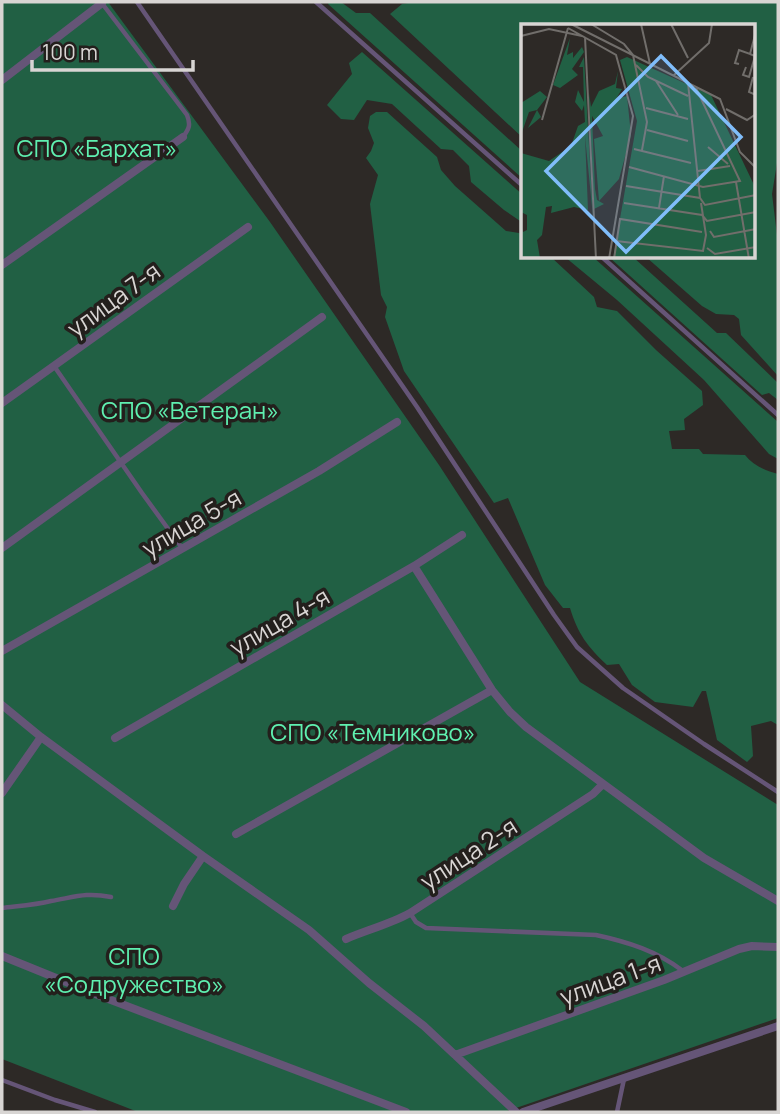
<svg xmlns="http://www.w3.org/2000/svg" width="780" height="1114" viewBox="0 0 780 1114" font-family="Manrope,sans-serif">
	<style>
		.green { fill: #216044 }
		.lines { fill: none; stroke-linecap: round; stroke-linejoin: round }
		.lane { stroke: #655577; stroke-width: 4.5 }
		.street { stroke: #655577; stroke-width: 8 }
		.labels { text-anchor: middle; dominant-baseline: central; stroke-width: 7; stroke-linejoin: round; paint-order: stroke }
		.park-label { font-size: 24px; fill: #5ff0b0; stroke: #231f1c }
		.street-label { font-size: 24px; fill: #d8d5d3; stroke: #231f1c }
		.inset-road { fill: none; stroke: #716e6b; stroke-width: 2 }
		.view { fill: #80bdfa; fill-opacity: 0.15; stroke: #80bdfa; stroke-width: 3.5 }
		.inset-edge { fill: none; stroke: #d8d5d3; stroke-width: 3.5 }
	</style>
	<rect width="100%" height="100%" fill="#2d2926"/>
	<path class="green" d="M 2,2 L 108,2 L 270,222 L 439,465 L 580,682 L 778,805 L 778,1018 L 504,1112 L 138,1112 L 2,1059 Z
		M 329,2 L 341,2 L 356,13 L 370,13 L 523,152 L 523,179 L 328,4 Z
		M 414,2 L 778,2 L 778,157 L 772,194 L 778,243 L 778,376 L 741,335 L 739,319 L 734,315 L 716,314 L 702,306 L 646,257 L 754,257 L 754,26 L 523,26 L 523,138 L 390,14 L 402,4 Z
		M 362,52 L 523,195 L 523,223 L 504,210 L 471,182 L 469,166 L 453,150 L 441,149 L 392,104 L 367,100 L 354,120 L 341,119 L 327,105 L 352,74 L 349,63 Z
		M 376,112 L 387,112 L 437,157 L 441,170 L 455,186 L 506,231 L 519,233 L 523,236 L 523,257 L 551,257 L 594,297 L 597,307 L 617,311 L 656,350 L 702,391 L 703,405 L 684,419 L 685,430 L 669,431 L 672,449 L 699,449 L 703,454 L 745,455 C 753,465 765,471 778,474 L 778,725 L 771,721 L 751,726 L 753,756 L 747,762 L 717,740 L 706,691 L 702,691 L 693,707 L 655,702 L 632,685 L 619,664 L 607,665 C 587,646 578,634 570,608 L 563,608 L 545,585 L 508,498 L 494,503 L 404,371 L 385,317 L 387,307 L 381,295 L 370,204 L 378,175 L 366,158 L 371,151 L 374,143 L 368,128 L 370,116 Z
		M 565,257 L 593,257 L 778,422 L 778,459 L 769,454 L 704,380 L 617,300 Z
		M 609,257 L 633,257 L 717,333 L 726,333 L 778,383 L 778,400 L 769,393 L 762,395 Z"/>
	<g class="lines">
		<path class="lane" d="M 101,2 L 187,115 C 191,125 189,129 183,137
			M 137,2 L 417,407 L 554,615 L 577,647 L 623,688 L 704,744 L 778,792
			M 316,2 L 523,186
			M 602,257 L 778,415
			M 54,366 L 142,493 L 182,548
			M 2,908 C 18,906 35,905 51,901 C 75,897 86,892 111,897
			M 410,913 L 416,922 L 426,928 L 596,935 C 628,942 657,951 683,971
			M 2,1080 L 55,1100 L 95,1112
			M 617,1112 L 624,1079"/>
		<path class="street" d="M 2,80 L 102,3
			M 2,265 L 183,137
			M 2,403 L 248,227
			M 2,548 L 322,317
			M 414,566 L 492,690 L 510,712 L 526,727 L 704,858 L 778,901
			M 2,651 L 319,471 L 397,422
			M 2,705 L 41,737 L 203,856 L 309,930 L 369,983 L 424,1026 L 516,1112
			M 115,738 L 414,566 L 462,535
			M 2,793 L 41,737
			M 236,834 L 492,690
			M 173,906 L 184,884 L 203,856
			M 346,939 C 367,930 390,924 410,913 L 593,794 L 603,784
			M 2,956 L 103,997 L 406,1112
			M 455,1055 L 664,980 L 739,949 L 752,946 L 778,947
			M 523,1112 L 778,1026"/>
	</g>
	<g class="labels">
		<g class="park-label">
			<text x="97" y="147">СПО «Бархат»</text>
			<text x="190" y="409">СПО «Ветеран»</text>
			<text x="373" y="731">СПО «Темниково»</text>
			<text x="134" y="955">СПО<tspan x="134" dy="28">«Содружество»</tspan></text>
		</g>
		<g class="street-label">
			<text transform="translate(113 299) rotate(-36)">улица 7-я</text>
			<text transform="translate(191 522) rotate(-30)">улица 5-я</text>
			<text transform="translate(279 621) rotate(-30)">улица 4-я</text>
			<text transform="translate(468 853) rotate(-33)">улица 2-я</text>
			<text transform="translate(610 979) rotate(-20)">улица 1-я</text>
		</g>
	</g>
	<g transform="translate(521 24)">
		<rect width="234" height="234" fill="#2d2926"/>
		<path d="M 49,14 L 46,31 L 52,28 L 52,34 L 61,23 L 63,28 L 51,45 L 57,51 L 39,64 L 32,61 ZM 63,33 L 72,193 L 64,112 L 67,186 L 53,183 L 30,189 L 31,182 L 25,183 L 21,211 L 16,216 L 19,234 L 4,234 L 0,233 L 0,201 L 2,208 L 6,206 L 6,191 L 0,188 L 0,129 L 28,137 L 50,122 L 57,102 L 64,98 L 63,81 L 61,87 L 54,78 L 57,66 L 63,78 L 62,43 L 58,43 ZM 106,33 L 190,71 L 234,163 L 234,234 L 92,235 L 116,97 L 99,36 ZM 97,47 L 95,64 L 101,65 L 95,75 L 106,72 L 110,111 L 98,155 L 78,177 L 73,115 L 82,112 L 71,92 L 74,165 L 76,176 L 83,180 L 73,185 L 68,69 L 70,83 L 78,67 L 94,60 ZM 19,67 L 26,73 L 16,86 L 20,93 L 7,104 L 16,86 L 8,88 L 0,111 L 0,79 Z" fill="#216044"/>
		<path class="inset-road" d="M 50,0 L 199,75 L 219,128 L 235,144M 70,0 L 103,20 L 112,31 L 126,98 L 121,126M 120,0 L 129,40M 150,0 L 167,34M 47,4 L 95,31 L 112,92 L 88,235M 0,12 L 28,5 L 61,12M 64,13 L 75,235M 218,40 L 214,39 L 218,26 L 229,30 L 234,11M 115,41 L 127,53 L 167,72M 225,43 L 222,51 L 228,53 L 234,32 L 229,30M 152,52 L 188,19 L 191,0M 232,53 L 228,68 L 235,71M 135,57 L 157,91M 167,59 L 179,174M 125,84 L 167,95M 205,85 L 226,96 L 235,90M 21,96 L 47,4M 126,106 L 167,117M 187,123 L 207,140M 113,125 L 170,139M 108,143 L 182,163 L 219,157 L 175,64M 177,147 L 209,142M 215,158 L 228,235M 105,162 L 179,174 L 184,181 L 235,171M 103,179 L 181,191 L 186,197 L 235,188M 138,184 L 143,152M 189,207 L 193,213 L 235,205M 95,217 L 182,227 L 185,211 L 180,179M 186,224 L 194,230 L 235,223M 93,235 L 99,195 L 181,208"/>
		<path class="view" d="M 140,32 L 220,113 L 105,228 L 25,147 Z"/>
		<rect width="234" height="234" class="inset-edge"/>
	</g>
	<rect width="780" height="1114" fill="none" stroke="#d8d5d3" stroke-width="7"/>
	<path d="M32 60v10h161v-10" fill="none" stroke="#d8d5d3" stroke-width="3.5"/>
	<text x="42" y="60" font-size="21" fill="#d8d5d3" stroke="#231f1c" stroke-width="5" paint-order="stroke">100 m</text>
</svg>
